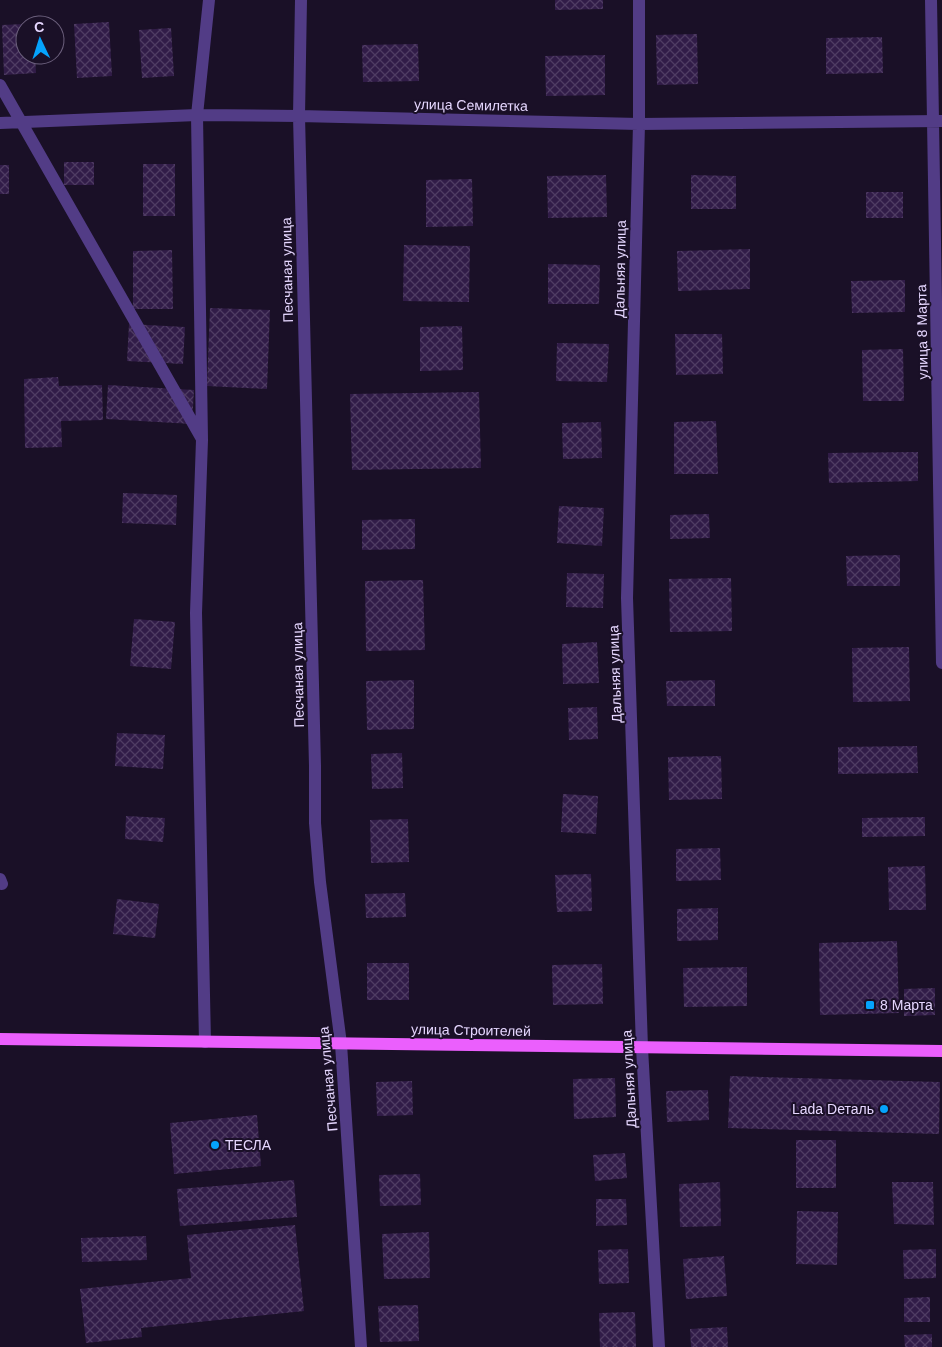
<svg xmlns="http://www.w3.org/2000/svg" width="942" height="1347" viewBox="0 0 942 1347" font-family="Arial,sans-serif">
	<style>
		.building { fill: url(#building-cross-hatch) }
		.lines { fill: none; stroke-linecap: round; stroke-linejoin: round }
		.minor { stroke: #523c86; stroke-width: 12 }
		.major { stroke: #eb5ffd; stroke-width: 12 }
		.poi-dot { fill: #05a3fc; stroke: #1a1027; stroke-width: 2 }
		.labels { text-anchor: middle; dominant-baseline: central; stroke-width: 4; stroke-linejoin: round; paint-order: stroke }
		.street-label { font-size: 14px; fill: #e6d7ff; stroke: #1a1027 }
		.poi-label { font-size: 14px; fill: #e6d7ff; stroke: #1a1027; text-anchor: start }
	</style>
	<defs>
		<pattern id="building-cross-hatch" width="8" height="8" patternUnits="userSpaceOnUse" patternTransform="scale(1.25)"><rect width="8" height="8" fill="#311c48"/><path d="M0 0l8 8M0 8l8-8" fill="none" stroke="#4f3c63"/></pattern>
	</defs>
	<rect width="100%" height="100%" fill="#1a1027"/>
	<path class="building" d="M 555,0 L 603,0 L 603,9 L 555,10 Z
		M 109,22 L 112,76 L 77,78 L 74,24 Z
		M 25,24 L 25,55 L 35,55 L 36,73 L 4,75 L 2,25 Z
		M 171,28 L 174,76 L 142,78 L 139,30 Z
		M 697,34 L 698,84 L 657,85 L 656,35 Z
		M 882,37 L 883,73 L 826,74 L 826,38 Z
		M 418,44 L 419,81 L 363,82 L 362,45 Z
		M 605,55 L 605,95 L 546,96 L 545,56 Z
		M 64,162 L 94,162 L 94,185 L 64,185 Z
		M 143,164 L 175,164 L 175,216 L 143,216 Z
		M 0,165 L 9,165 L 9,194 L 0,194 Z
		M 606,175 L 607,217 L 548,218 L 547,176 Z
		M 691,175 L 736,176 L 736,209 L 691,209 Z
		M 472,179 L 473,226 L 426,227 L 426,180 Z
		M 866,192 L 903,192 L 903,218 L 866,218 Z
		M 404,245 L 470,246 L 469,302 L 403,301 Z
		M 750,249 L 750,289 L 678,291 L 677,251 Z
		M 172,250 L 173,309 L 133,309 L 133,251 Z
		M 548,264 L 600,265 L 599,304 L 548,304 Z
		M 905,280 L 905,312 L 852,313 L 851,281 Z
		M 210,308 L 270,310 L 267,389 L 207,386 Z
		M 129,324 L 185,327 L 183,364 L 127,361 Z
		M 462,326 L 463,370 L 420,371 L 420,327 Z
		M 675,334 L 722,334 L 723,374 L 676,375 Z
		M 557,343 L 609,344 L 607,382 L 556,381 Z
		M 903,349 L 904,401 L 863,401 L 862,350 Z
		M 58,377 L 59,386 L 102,385 L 103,420 L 61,421 L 62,447 L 25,448 L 24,379 Z
		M 108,385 L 194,390 L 192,424 L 106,419 Z
		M 479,392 L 481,468 L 352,470 L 350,394 Z
		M 716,421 L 718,474 L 674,474 L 674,422 Z
		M 601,422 L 602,458 L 563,459 L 562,423 Z
		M 918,452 L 918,481 L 829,483 L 828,453 Z
		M 123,493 L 177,495 L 176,525 L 122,523 Z
		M 559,506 L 604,508 L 602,546 L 557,543 Z
		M 709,514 L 710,538 L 670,539 L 670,515 Z
		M 415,519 L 415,549 L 362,550 L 362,520 Z
		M 900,555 L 900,586 L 847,586 L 846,556 Z
		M 567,573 L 604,574 L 603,608 L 566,607 Z
		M 731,578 L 732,631 L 670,632 L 669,579 Z
		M 423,580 L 425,650 L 366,651 L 365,581 Z
		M 134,619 L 175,622 L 171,669 L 130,666 Z
		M 597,642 L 599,683 L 563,684 L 562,644 Z
		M 909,647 L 910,701 L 853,702 L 852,648 Z
		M 414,680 L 414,729 L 367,730 L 366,681 Z
		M 715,680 L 715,706 L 667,706 L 666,681 Z
		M 597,707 L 598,739 L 569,740 L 568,708 Z
		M 117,733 L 165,735 L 163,769 L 115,766 Z
		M 917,746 L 918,773 L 838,774 L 838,747 Z
		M 402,753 L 403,788 L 372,789 L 371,754 Z
		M 721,756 L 722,799 L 669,800 L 668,757 Z
		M 563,794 L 598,796 L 596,834 L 561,832 Z
		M 126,816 L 165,818 L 163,842 L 125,839 Z
		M 925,817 L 925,836 L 862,837 L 862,818 Z
		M 408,819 L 409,862 L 371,863 L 370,820 Z
		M 720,848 L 721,880 L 676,881 L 676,849 Z
		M 925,866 L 926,910 L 889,910 L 888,867 Z
		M 591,874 L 592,911 L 557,912 L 555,875 Z
		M 405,893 L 406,917 L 366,918 L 365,894 Z
		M 117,899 L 159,904 L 155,938 L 113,934 Z
		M 718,908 L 718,940 L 677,941 L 677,909 Z
		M 897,941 L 899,1013 L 820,1015 L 819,943 Z
		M 367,963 L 409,963 L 409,1000 L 367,1000 Z
		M 602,964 L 603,1004 L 553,1005 L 552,965 Z
		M 747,967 L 747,1006 L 684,1007 L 683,968 Z
		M 935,988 L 935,1015 L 904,1016 L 904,989 Z
		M 730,1076 L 940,1082 L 939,1134 L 728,1128 Z
		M 615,1078 L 616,1117 L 574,1119 L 573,1079 Z
		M 412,1081 L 413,1115 L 377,1116 L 376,1082 Z
		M 708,1090 L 709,1120 L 667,1122 L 666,1091 Z
		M 257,1115 L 261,1166 L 174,1174 L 170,1123 Z
		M 796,1140 L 836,1140 L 836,1188 L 796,1188 Z
		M 625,1153 L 627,1178 L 595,1181 L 593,1155 Z
		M 420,1174 L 421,1205 L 380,1206 L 379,1175 Z
		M 294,1180 L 297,1217 L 180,1226 L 177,1189 Z
		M 720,1182 L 721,1226 L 680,1227 L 679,1184 Z
		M 892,1182 L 933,1182 L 934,1225 L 894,1224 Z
		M 596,1199 L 626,1199 L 627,1225 L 596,1226 Z
		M 797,1211 L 838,1212 L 837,1265 L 796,1264 Z
		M 295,1225 L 304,1311 L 141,1328 L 142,1337 L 86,1343 L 80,1289 L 191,1278 L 187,1235 Z
		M 429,1232 L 430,1278 L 384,1279 L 382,1234 Z
		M 146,1236 L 147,1260 L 82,1262 L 81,1238 Z
		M 628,1249 L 629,1283 L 599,1284 L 598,1250 Z
		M 936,1249 L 936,1278 L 904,1279 L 903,1250 Z
		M 724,1256 L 727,1296 L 686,1299 L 683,1259 Z
		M 930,1297 L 930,1322 L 904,1322 L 904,1298 Z
		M 418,1305 L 419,1341 L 380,1342 L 378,1306 Z
		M 635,1312 L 636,1347 L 600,1347 L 599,1313 Z
		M 727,1327 L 728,1347 L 691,1347 L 690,1329 Z
		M 932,1334 L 932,1347 L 905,1347 L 904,1335 Z"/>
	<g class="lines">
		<path class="minor" d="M 301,0 L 299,116 L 315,766 L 315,823 L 320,882 L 341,1044 L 361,1347
			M 639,0 L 639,124 L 627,598 L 642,1048 L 659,1347
			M 931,0 L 942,663
			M 0,85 L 202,439
			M 0,123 L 197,115 L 299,116 L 639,124 L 942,121
			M 0,879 L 2,884
			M 205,1042 L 196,613 L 202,440 L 197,115 L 209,0"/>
		<path class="major" d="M 0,1039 L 942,1051"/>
	</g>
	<g class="poi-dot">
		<rect x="865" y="1000" width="10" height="10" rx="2.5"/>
		<circle cx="884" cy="1109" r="5"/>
		<circle cx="215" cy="1145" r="5"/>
	</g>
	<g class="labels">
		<g class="street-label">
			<text transform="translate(471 105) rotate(1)">улица Семилетка</text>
			<text transform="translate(620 269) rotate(-89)">Дальняя улица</text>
			<text transform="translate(287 270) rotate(-91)">Песчаная улица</text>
			<text transform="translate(922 332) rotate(-91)">улица 8 Марта</text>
			<text transform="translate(615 674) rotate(-92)">Дальняя улица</text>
			<text transform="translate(298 675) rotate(-91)">Песчаная улица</text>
			<text transform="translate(471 1030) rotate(1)">улица Строителей</text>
			<text transform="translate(328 1079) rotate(-95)">Песчаная улица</text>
			<text transform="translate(629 1079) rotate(-93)">Дальняя улица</text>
		</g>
		<g class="poi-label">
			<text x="880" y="1005">8 Марта</text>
			<text x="874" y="1109" text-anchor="end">Lada Dеталь</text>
			<text x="225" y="1145">ТЕСЛА</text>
		</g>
	</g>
	<g transform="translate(40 40) rotate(356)"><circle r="24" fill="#1a1027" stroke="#6c607d"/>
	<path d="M0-4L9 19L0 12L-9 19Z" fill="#05a3fc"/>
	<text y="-8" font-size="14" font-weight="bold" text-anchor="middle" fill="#e6d7ff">С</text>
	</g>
</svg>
